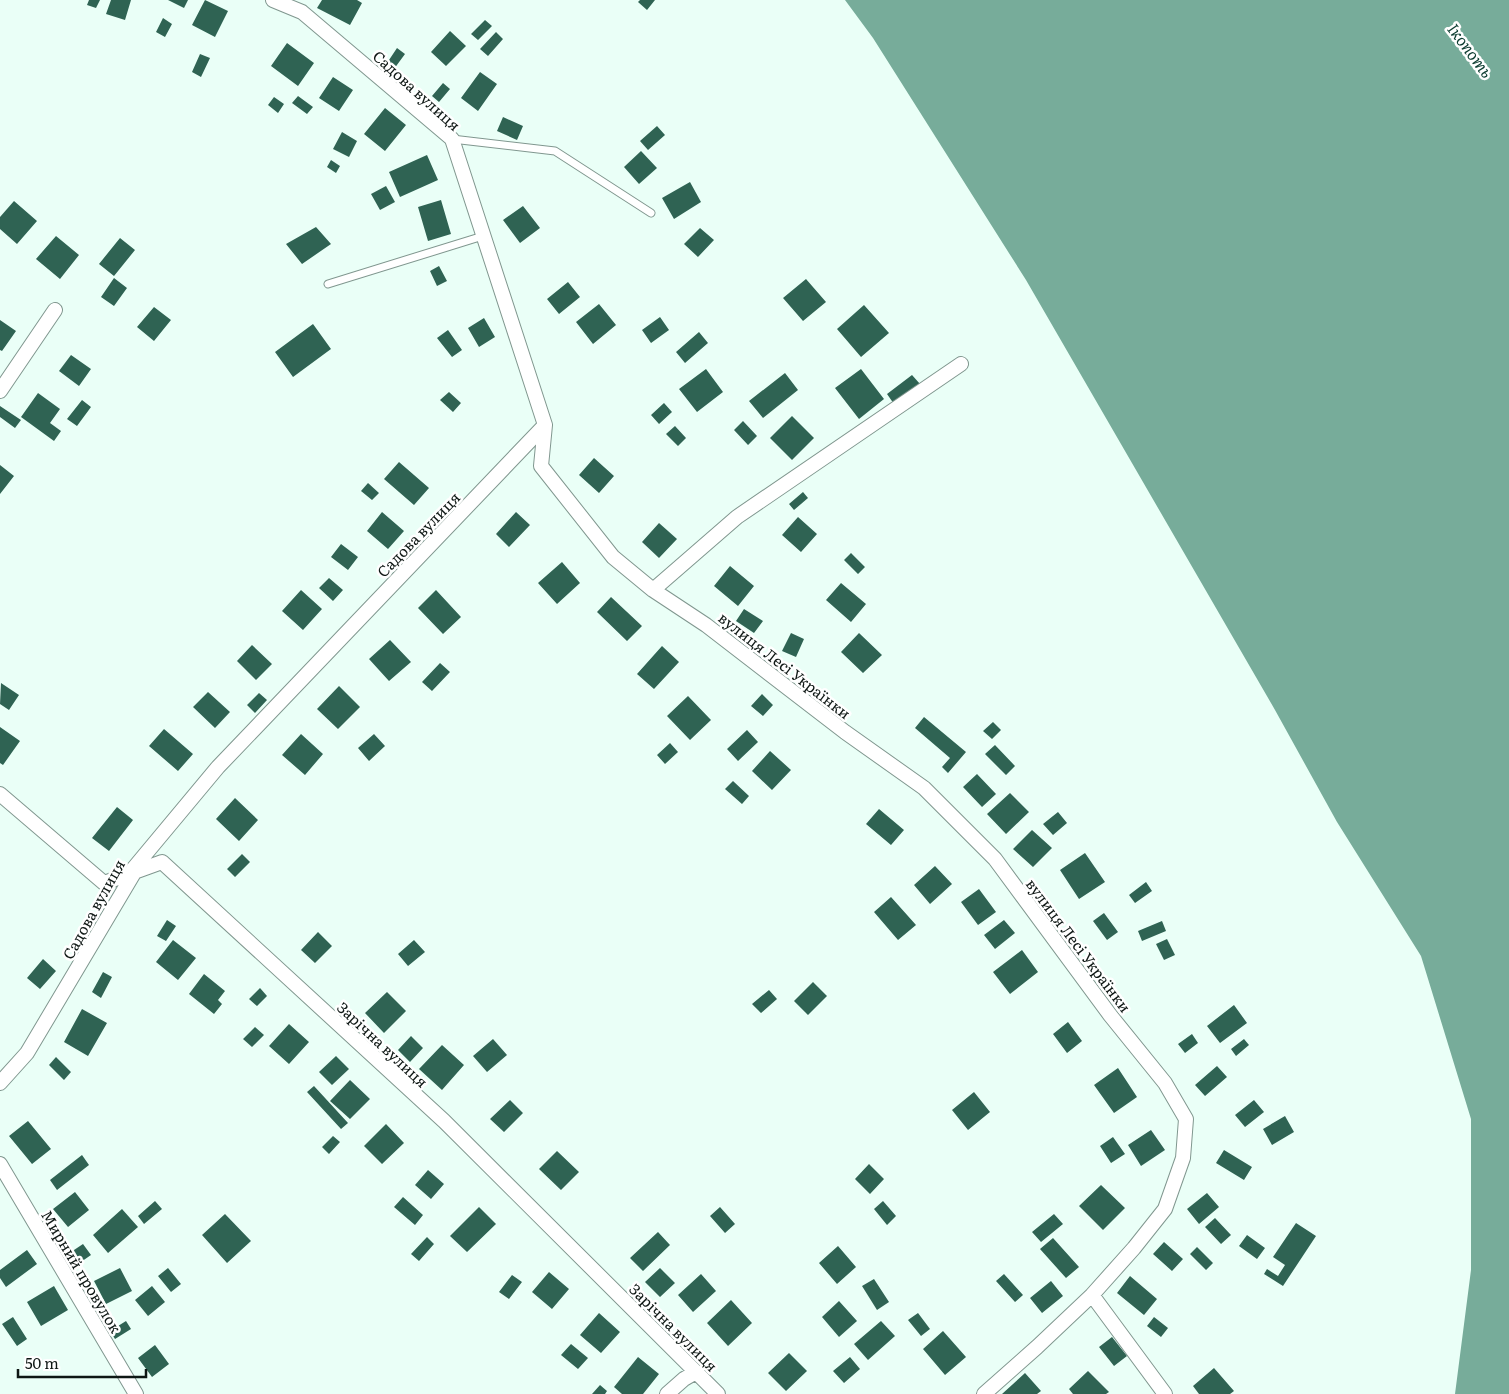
<svg xmlns="http://www.w3.org/2000/svg" width="1509" height="1394" viewBox="0 0 1509 1394" font-family="Literata,serif">
	<style>
		.water { fill: #77ac9a }
		.building { fill: #2f6353 }
		.lines { fill: none; stroke-linecap: round; stroke-linejoin: round }
		.lane-casing { stroke: #80978f; stroke-width: 9 }
		.street-casing { stroke: #80978f; stroke-width: 16 }
		.lane { stroke: #fff; stroke-width: 7 }
		.street { stroke: #fff; stroke-width: 14 }
		.labels { text-anchor: middle; dominant-baseline: central; stroke-width: 5; stroke-linejoin: round; paint-order: stroke }
		.street-label { font-size: 15px; fill: #0e1714; stroke: #fff }
		.water-label { font-size: 16px; font-style: italic; fill: #0c3c30; stroke: #fff }
	</style>
	<rect width="100%" height="100%" fill="#eafff7"/>
	<path class="water" d="M 845,0 L 1509,0 L 1509,1394 L 1455,1394 L 1471,1270 L 1471,1119 L 1421,956 L 1337,822 L 1275,710 L 1026,280 L 873,38 Z"/>
	<path class="building" d="M 89,0 L 100,0 L 96,8 L 87,5 Z
		M 111,0 L 131,0 L 125,20 L 106,14 Z
		M 168,0 L 188,0 L 184,8 Z
		M 205,0 L 228,11 L 215,37 L 192,25 Z
		M 322,0 L 357,0 L 362,3 L 350,25 L 317,8 Z
		M 640,0 L 655,0 L 647,10 L 638,2 Z
		M 163,18 L 172,24 L 165,37 L 156,32 Z
		M 485,20 L 492,26 L 478,40 L 471,34 Z
		M 450,31 L 466,46 L 446,66 L 431,52 Z
		M 496,32 L 503,39 L 488,56 L 480,49 Z
		M 287,43 L 314,63 L 298,86 L 271,66 Z
		M 397,48 L 405,54 L 394,69 L 387,63 Z
		M 200,54 L 210,58 L 201,77 L 192,72 Z
		M 480,72 L 497,84 L 478,111 L 461,98 Z
		M 333,77 L 353,90 L 339,111 L 319,98 Z
		M 443,83 L 450,89 L 439,102 L 432,96 Z
		M 298,96 L 313,107 L 307,114 L 292,103 Z
		M 274,97 L 284,104 L 278,113 L 268,105 Z
		M 385,108 L 406,125 L 385,151 L 364,134 Z
		M 503,117 L 523,126 L 517,140 L 497,131 Z
		M 657,126 L 665,135 L 648,150 L 640,141 Z
		M 342,132 L 357,141 L 349,157 L 333,149 Z
		M 641,151 L 657,168 L 639,184 L 624,167 Z
		M 427,155 L 438,180 L 400,197 L 389,172 Z
		M 331,160 L 340,166 L 336,173 L 327,167 Z
		M 690,182 L 701,202 L 674,219 L 662,198 Z
		M 386,186 L 395,202 L 380,210 L 371,194 Z
		M 441,200 L 451,234 L 428,241 L 418,207 Z
		M 14,201 L 37,221 L 17,244 L 0,229 L 0,217 Z
		M 523,206 L 540,228 L 520,243 L 503,220 Z
		M 316,227 L 331,244 L 302,264 L 286,244 Z
		M 700,228 L 714,240 L 698,257 L 684,244 Z
		M 56,236 L 79,255 L 60,279 L 36,259 Z
		M 120,238 L 135,250 L 114,276 L 99,264 Z
		M 439,266 L 447,281 L 437,286 L 430,271 Z
		M 114,278 L 127,288 L 114,306 L 101,297 Z
		M 806,279 L 826,302 L 803,321 L 783,298 Z
		M 568,282 L 580,297 L 559,314 L 547,299 Z
		M 599,304 L 616,325 L 593,344 L 576,322 Z
		M 864,305 L 889,333 L 861,357 L 837,329 Z
		M 154,307 L 171,320 L 154,341 L 137,327 Z
		M 660,317 L 669,330 L 651,343 L 642,330 Z
		M 484,318 L 495,337 L 479,347 L 468,328 Z
		M 0,320 L 16,331 L 2,351 L 0,350 Z
		M 313,324 L 331,349 L 293,377 L 275,352 Z
		M 448,330 L 462,350 L 452,357 L 437,338 Z
		M 699,332 L 708,343 L 685,363 L 676,352 Z
		M 71,355 L 91,369 L 79,386 L 59,371 Z
		M 706,369 L 723,392 L 697,412 L 679,389 Z
		M 861,369 L 884,399 L 859,419 L 835,388 Z
		M 785,373 L 798,390 L 763,418 L 749,401 Z
		M 912,375 L 920,384 L 894,404 L 887,394 Z
		M 449,392 L 461,403 L 453,412 L 440,400 Z
		M 38,393 L 60,409 L 50,423 L 61,431 L 54,441 L 21,417 Z
		M 82,400 L 91,407 L 77,426 L 67,419 Z
		M 664,403 L 672,412 L 659,424 L 651,415 Z
		M 0,406 L 21,420 L 15,428 L 0,417 Z
		M 792,416 L 814,438 L 792,460 L 770,438 Z
		M 743,421 L 757,436 L 748,445 L 734,430 Z
		M 675,426 L 686,438 L 678,446 L 666,434 Z
		M 594,458 L 614,476 L 599,493 L 579,475 Z
		M 399,462 L 429,488 L 414,505 L 384,479 Z
		M 0,465 L 14,476 L 0,494 Z
		M 368,483 L 379,493 L 372,500 L 361,491 Z
		M 803,492 L 808,498 L 794,510 L 789,504 Z
		M 382,512 L 404,531 L 388,549 L 367,531 Z
		M 516,512 L 530,525 L 509,547 L 496,534 Z
		M 798,517 L 817,534 L 801,552 L 782,535 Z
		M 659,523 L 677,539 L 659,558 L 642,542 Z
		M 341,544 L 358,557 L 348,570 L 331,557 Z
		M 851,553 L 865,567 L 858,574 L 844,560 Z
		M 562,562 L 580,583 L 557,604 L 538,583 Z
		M 730,566 L 754,586 L 738,606 L 714,586 Z
		M 329,578 L 343,590 L 333,601 L 319,588 Z
		M 841,583 L 866,604 L 851,622 L 826,600 Z
		M 301,590 L 322,609 L 303,630 L 282,611 Z
		M 436,590 L 461,617 L 443,634 L 418,608 Z
		M 611,597 L 642,626 L 627,641 L 597,612 Z
		M 744,609 L 763,621 L 754,633 L 736,621 Z
		M 791,633 L 804,639 L 796,657 L 782,651 Z
		M 859,633 L 882,655 L 863,673 L 841,652 Z
		M 390,640 L 411,662 L 389,681 L 369,659 Z
		M 252,645 L 272,664 L 256,680 L 237,661 Z
		M 662,646 L 679,662 L 654,689 L 637,674 Z
		M 440,663 L 450,672 L 432,691 L 422,682 Z
		M 1,683 L 19,695 L 9,710 L 0,704 Z
		M 339,686 L 360,707 L 338,729 L 317,709 Z
		M 208,692 L 230,712 L 215,728 L 193,707 Z
		M 259,693 L 267,700 L 255,713 L 247,705 Z
		M 762,694 L 773,705 L 763,716 L 751,706 Z
		M 688,696 L 711,720 L 690,740 L 667,716 Z
		M 924,717 L 966,752 L 948,773 L 942,767 L 950,758 L 915,728 Z
		M 993,722 L 1001,730 L 992,739 L 983,731 Z
		M 0,727 L 20,741 L 3,765 L 0,763 Z
		M 164,729 L 193,754 L 178,771 L 149,746 Z
		M 747,730 L 758,742 L 738,761 L 727,749 Z
		M 301,734 L 323,754 L 305,775 L 282,755 Z
		M 374,734 L 385,746 L 369,761 L 358,748 Z
		M 670,743 L 678,752 L 665,764 L 657,755 Z
		M 995,745 L 1015,766 L 1006,775 L 985,754 Z
		M 770,751 L 791,770 L 772,790 L 752,771 Z
		M 977,774 L 996,794 L 982,807 L 963,787 Z
		M 733,781 L 749,796 L 742,804 L 725,789 Z
		M 1010,793 L 1029,812 L 1006,834 L 987,814 Z
		M 235,798 L 258,820 L 239,841 L 216,819 Z
		M 117,807 L 133,820 L 109,851 L 92,838 Z
		M 879,809 L 904,830 L 891,845 L 866,824 Z
		M 1058,812 L 1067,823 L 1053,835 L 1043,824 Z
		M 1032,830 L 1052,848 L 1033,867 L 1013,849 Z
		M 1085,853 L 1105,882 L 1079,899 L 1060,870 Z
		M 242,854 L 250,862 L 235,877 L 227,869 Z
		M 935,866 L 952,884 L 930,904 L 914,885 Z
		M 1146,882 L 1152,891 L 1135,903 L 1129,895 Z
		M 979,889 L 996,912 L 978,925 L 961,902 Z
		M 891,897 L 916,925 L 898,940 L 874,912 Z
		M 1104,913 L 1118,932 L 1107,940 L 1093,921 Z
		M 167,920 L 176,926 L 166,941 L 157,936 Z
		M 1004,920 L 1015,933 L 995,949 L 984,935 Z
		M 1162,921 L 1166,931 L 1142,941 L 1138,931 Z
		M 318,932 L 332,946 L 315,963 L 301,950 Z
		M 1167,939 L 1175,955 L 1164,960 L 1156,944 Z
		M 173,940 L 196,958 L 178,980 L 156,962 Z
		M 414,940 L 425,952 L 408,966 L 398,954 Z
		M 1022,950 L 1038,972 L 1010,994 L 993,972 Z
		M 43,959 L 56,971 L 40,989 L 27,978 Z
		M 103,972 L 112,977 L 101,998 L 92,992 Z
		M 204,974 L 225,991 L 218,1000 L 222,1004 L 214,1014 L 189,994 Z
		M 813,982 L 827,996 L 808,1015 L 794,1001 Z
		M 260,988 L 267,996 L 257,1006 L 249,999 Z
		M 769,990 L 777,999 L 761,1013 L 752,1004 Z
		M 387,992 L 406,1011 L 384,1033 L 365,1013 Z
		M 1234,1005 L 1247,1023 L 1220,1043 L 1207,1026 Z
		M 82,1009 L 107,1023 L 88,1056 L 64,1042 Z
		M 1068,1022 L 1082,1041 L 1067,1053 L 1053,1034 Z
		M 289,1024 L 309,1042 L 289,1064 L 269,1046 Z
		M 255,1027 L 264,1035 L 252,1047 L 243,1039 Z
		M 1192,1034 L 1198,1043 L 1185,1053 L 1178,1044 Z
		M 411,1036 L 423,1048 L 410,1062 L 398,1050 Z
		M 493,1039 L 507,1055 L 487,1072 L 473,1056 Z
		M 1244,1039 L 1249,1045 L 1236,1056 L 1231,1049 Z
		M 442,1045 L 464,1065 L 442,1090 L 419,1069 Z
		M 336,1056 L 349,1069 L 332,1085 L 319,1072 Z
		M 56,1057 L 71,1072 L 64,1080 L 49,1065 Z
		M 1217,1066 L 1227,1077 L 1205,1096 L 1195,1085 Z
		M 1118,1068 L 1137,1097 L 1114,1113 L 1094,1085 Z
		M 350,1080 L 370,1099 L 350,1119 L 330,1101 Z
		M 314,1086 L 348,1123 L 341,1129 L 307,1092 Z
		M 974,1092 L 990,1112 L 968,1130 L 952,1110 Z
		M 510,1100 L 523,1113 L 504,1132 L 490,1119 Z
		M 1254,1100 L 1264,1112 L 1245,1127 L 1235,1115 Z
		M 1285,1116 L 1294,1132 L 1272,1145 L 1263,1129 Z
		M 28,1121 L 51,1149 L 32,1164 L 9,1136 Z
		M 386,1124 L 404,1143 L 382,1164 L 364,1146 Z
		M 1151,1130 L 1165,1150 L 1141,1166 L 1128,1145 Z
		M 333,1136 L 340,1142 L 329,1154 L 322,1147 Z
		M 1113,1137 L 1125,1154 L 1111,1163 L 1100,1146 Z
		M 1224,1150 L 1252,1167 L 1244,1180 L 1216,1163 Z
		M 557,1151 L 579,1172 L 561,1190 L 539,1169 Z
		M 82,1155 L 89,1165 L 57,1190 L 50,1180 Z
		M 869,1164 L 884,1179 L 870,1194 L 855,1179 Z
		M 428,1170 L 444,1184 L 431,1199 L 415,1185 Z
		M 1101,1185 L 1125,1208 L 1103,1230 L 1079,1206 Z
		M 75,1192 L 89,1210 L 68,1227 L 53,1209 Z
		M 1207,1193 L 1219,1207 L 1199,1224 L 1187,1209 Z
		M 403,1197 L 423,1215 L 415,1225 L 394,1207 Z
		M 155,1201 L 162,1209 L 144,1224 L 138,1216 Z
		M 883,1201 L 896,1216 L 887,1225 L 874,1209 Z
		M 479,1207 L 496,1224 L 467,1252 L 450,1236 Z
		M 720,1207 L 735,1224 L 725,1233 L 710,1216 Z
		M 122,1209 L 138,1227 L 108,1253 L 93,1235 Z
		M 225,1214 L 251,1241 L 227,1263 L 202,1235 Z
		M 1054,1214 L 1063,1224 L 1041,1242 L 1032,1232 Z
		M 1215,1218 L 1231,1235 L 1221,1244 L 1205,1227 Z
		M 1296,1223 L 1316,1236 L 1283,1286 L 1264,1274 L 1267,1269 L 1278,1276 L 1285,1265 L 1273,1257 Z
		M 658,1232 L 670,1245 L 643,1271 L 630,1258 Z
		M 1247,1235 L 1265,1248 L 1257,1259 L 1239,1246 Z
		M 427,1237 L 434,1244 L 419,1261 L 411,1254 Z
		M 1053,1238 L 1079,1267 L 1066,1278 L 1040,1249 Z
		M 1164,1242 L 1183,1259 L 1172,1271 L 1153,1254 Z
		M 83,1244 L 91,1255 L 78,1264 L 71,1252 Z
		M 838,1246 L 856,1267 L 837,1284 L 819,1263 Z
		M 1197,1247 L 1213,1263 L 1206,1270 L 1190,1254 Z
		M 27,1250 L 37,1264 L 6,1287 L 0,1278 L 0,1270 Z
		M 120,1268 L 132,1291 L 106,1304 L 94,1281 Z
		M 168,1268 L 181,1284 L 171,1292 L 158,1276 Z
		M 660,1268 L 675,1283 L 660,1297 L 645,1282 Z
		M 549,1272 L 569,1289 L 552,1309 L 532,1292 Z
		M 701,1274 L 716,1291 L 693,1312 L 678,1295 Z
		M 1004,1274 L 1023,1295 L 1015,1302 L 996,1281 Z
		M 512,1275 L 522,1282 L 509,1299 L 499,1292 Z
		M 1130,1276 L 1157,1299 L 1144,1315 L 1117,1293 Z
		M 874,1279 L 889,1302 L 877,1310 L 862,1286 Z
		M 1051,1281 L 1063,1296 L 1042,1313 L 1030,1298 Z
		M 54,1286 L 68,1310 L 41,1326 L 27,1302 Z
		M 152,1286 L 165,1302 L 148,1316 L 135,1300 Z
		M 731,1300 L 752,1323 L 728,1346 L 707,1323 Z
		M 839,1301 L 857,1321 L 839,1337 L 822,1317 Z
		M 599,1313 L 620,1332 L 601,1353 L 580,1335 Z
		M 918,1313 L 930,1329 L 921,1336 L 908,1320 Z
		M 13,1317 L 27,1339 L 17,1346 L 2,1324 Z
		M 1154,1317 L 1168,1328 L 1161,1337 L 1147,1326 Z
		M 126,1321 L 131,1329 L 115,1339 L 110,1331 Z
		M 881,1321 L 895,1336 L 868,1360 L 854,1344 Z
		M 943,1331 L 966,1357 L 945,1375 L 923,1349 Z
		M 1112,1337 L 1127,1356 L 1114,1366 L 1099,1347 Z
		M 571,1344 L 588,1358 L 578,1369 L 561,1355 Z
		M 155,1345 L 169,1364 L 152,1377 L 138,1358 Z
		M 789,1353 L 807,1371 L 786,1391 L 768,1373 Z
		M 638,1357 L 659,1374 L 643,1394 L 622,1394 L 614,1387 Z
		M 850,1357 L 860,1369 L 844,1383 L 833,1371 Z
		M 1214,1368 L 1234,1391 L 1230,1394 L 1199,1394 L 1193,1386 Z
		M 1088,1371 L 1109,1392 L 1106,1394 L 1073,1394 L 1069,1389 Z
		M 1025,1373 L 1041,1391 L 1037,1394 L 1002,1394 Z
		M 600,1385 L 607,1391 L 605,1394 L 592,1394 Z"/>
	<g class="lines">
		<defs>
			<path id="lane" d="M 452,139 L 555,151 L 651,213
				M 328,284 L 483,236"/>
			<path id="street" d="M 0,391 L 55,310
				M 545,425 L 541,466 L 613,557 L 653,590 L 706,625 L 845,732 L 924,788 L 995,859 L 1110,1015 L 1165,1083 L 1186,1119 L 1183,1158 L 1165,1209 L 1134,1248 L 1092,1295 L 1037,1347 L 984,1394
				M 653,590 L 737,517 L 961,364
				M 0,794 L 104,883 L 162,862 L 444,1121 L 718,1394
				M 0,1083 L 27,1053 L 134,873 L 133,869 L 218,767 L 545,425 L 452,139 L 302,12 L 273,0
				M 0,1164 L 136,1394
				M 1092,1295 L 1165,1394
				M 667,1394 L 684,1379 L 696,1372"/>
		</defs>
		<use href="#lane" class="lane-casing"/>
		<use href="#street" class="street-casing"/>
		<use href="#lane" class="lane"/>
		<use href="#street" class="street"/>
	</g>
	<g class="labels">
		<g class="street-label">
			<text transform="translate(417 90) rotate(42)">Садова вулиця</text>
			<text transform="translate(418 534) rotate(-46)">Садова вулиця</text>
			<text transform="translate(785 665) rotate(38)">вулиця Лесі Українки</text>
			<text transform="translate(93 909) rotate(-61)">Садова вулиця</text>
			<text transform="translate(1079 945) rotate(53)">вулиця Лесі Українки</text>
			<text transform="translate(383 1044) rotate(43)">Зарічна вулиця</text>
			<text transform="translate(82 1271) rotate(59)">Мирний провулок</text>
			<text transform="translate(674 1327) rotate(45)">Зарічна вулиця</text>
		</g>
		<g class="water-label">
			<text transform="translate(1471 50) rotate(53)">Ікопоть</text>
		</g>
	</g>
	<path d="M18 1369v8h128v-8" fill="none" stroke="#0e1714" stroke-width="2.5"/>
	<text x="25" y="1369" font-size="15" fill="#0e1714" stroke="#ffffff" stroke-width="4" paint-order="stroke">50 m</text>
</svg>
